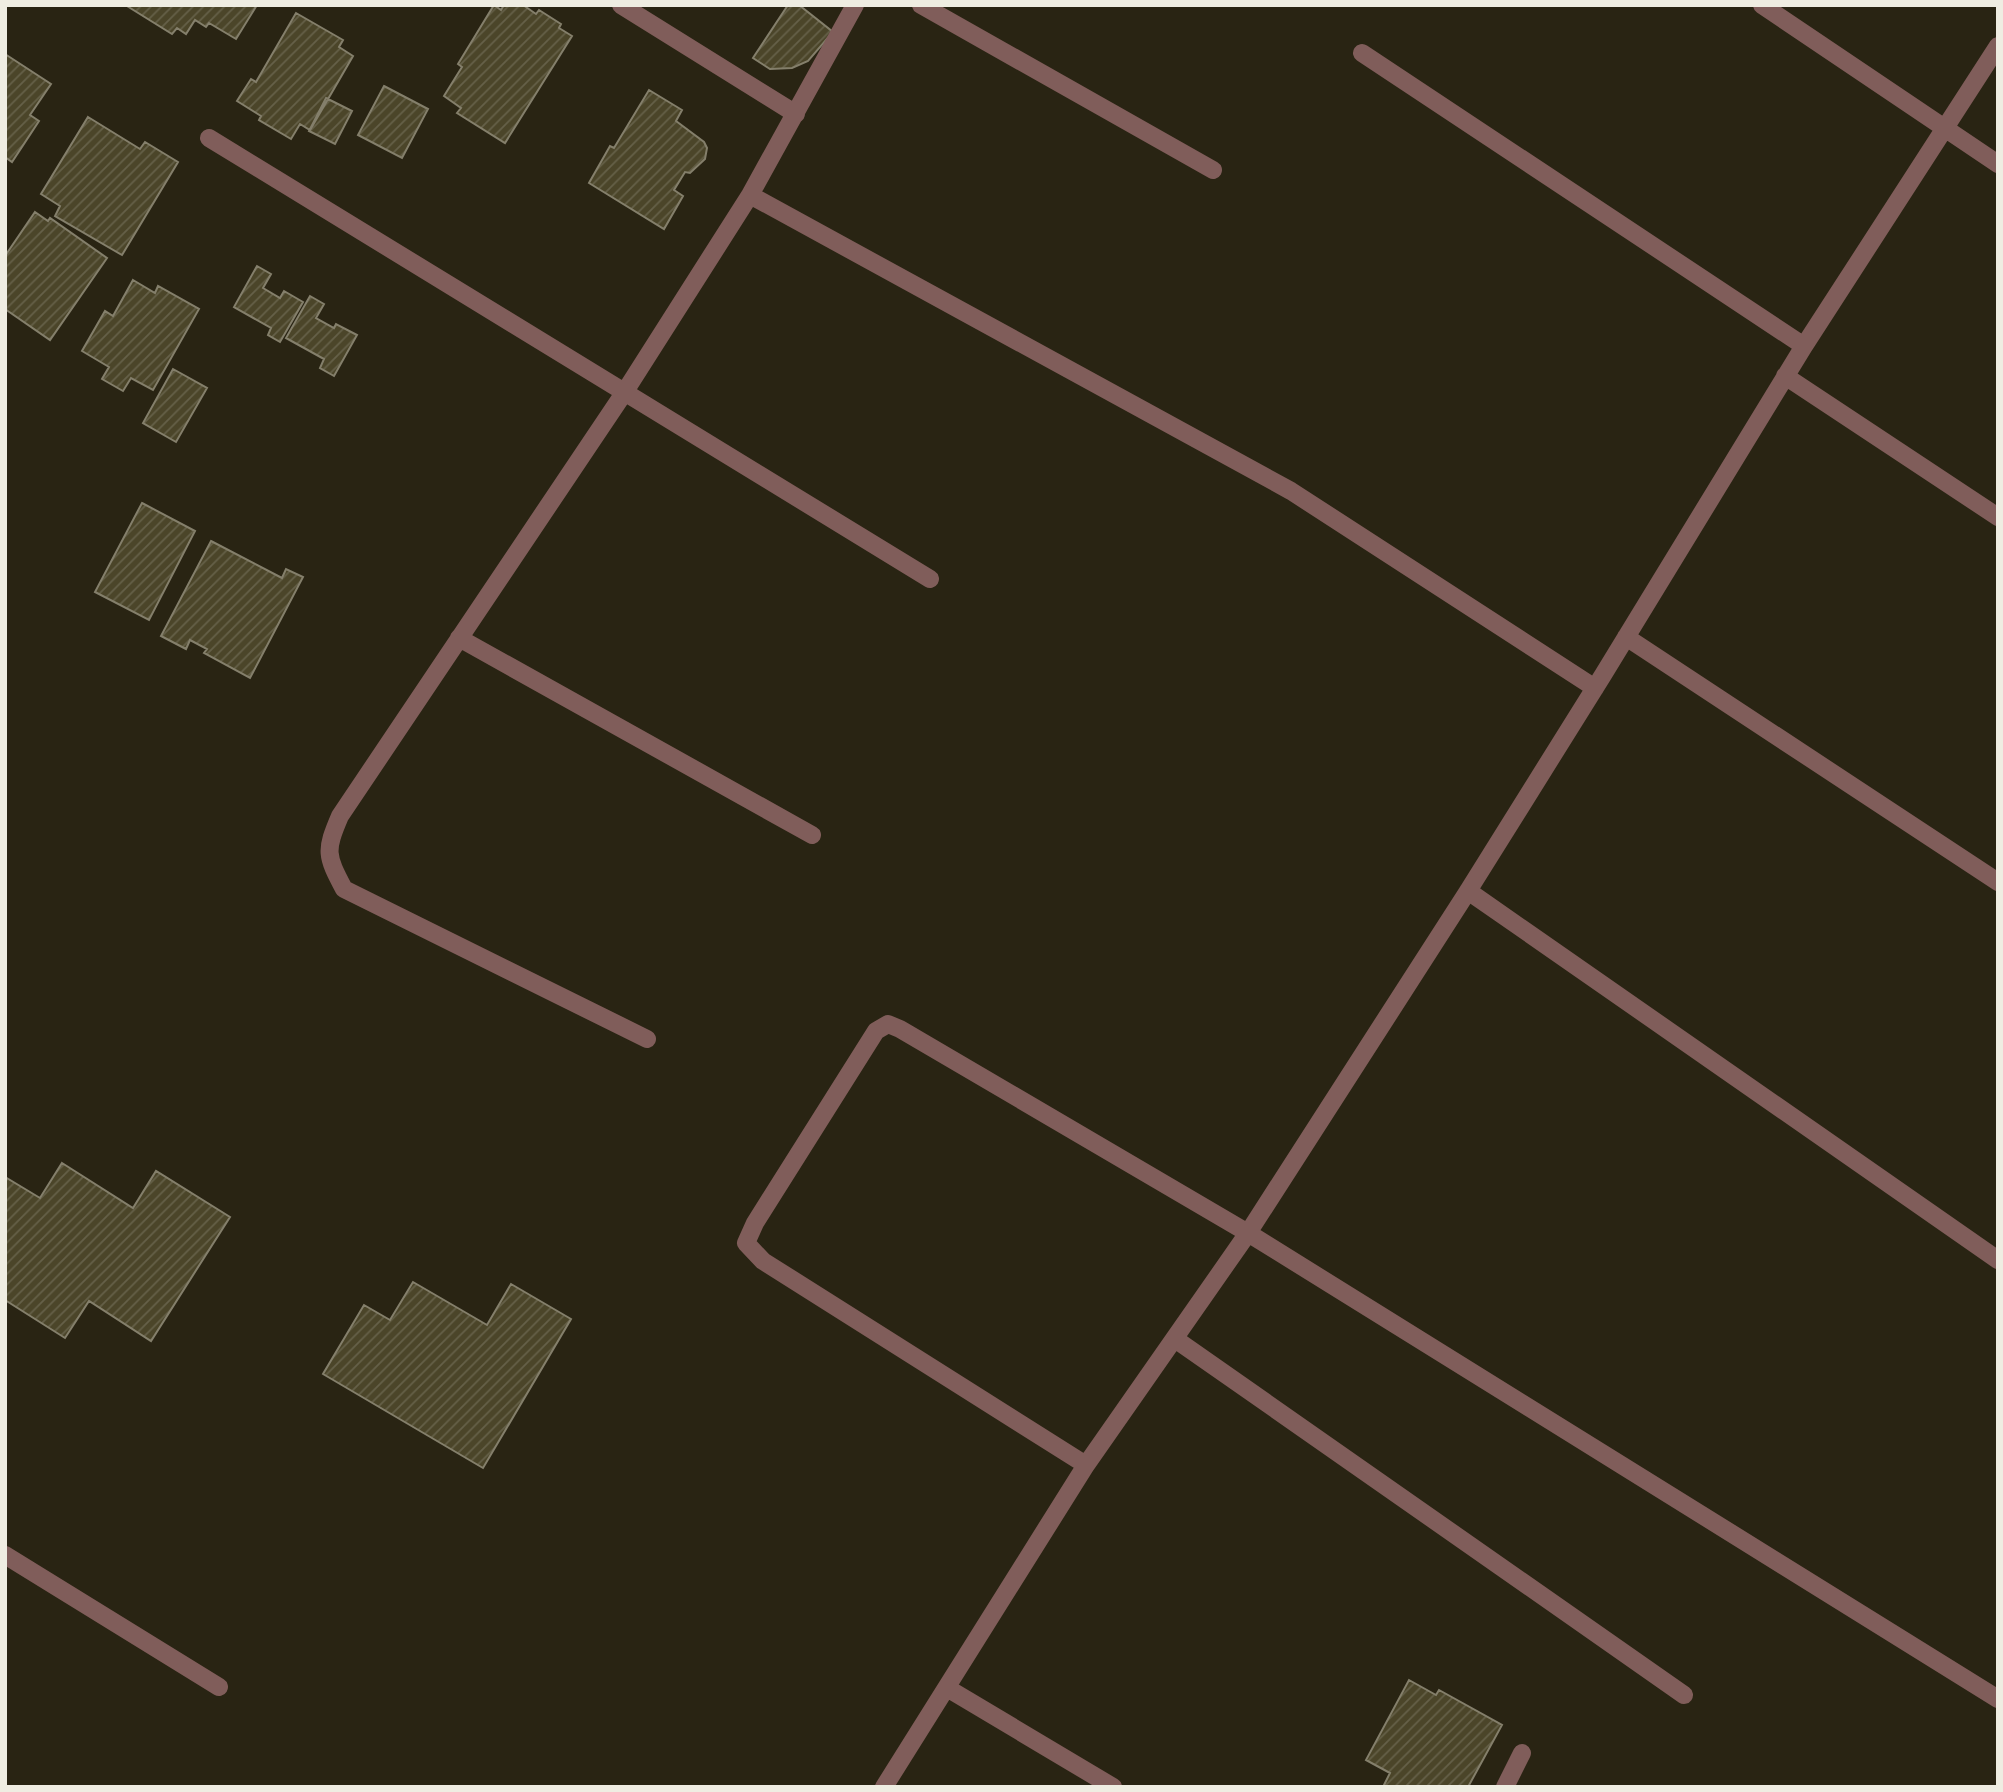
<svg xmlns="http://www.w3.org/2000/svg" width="2003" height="1792" viewBox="0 0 2003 1792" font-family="'Alegreya Sans',sans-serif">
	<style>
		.building { fill: url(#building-hatch); stroke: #847f6b; stroke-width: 2 }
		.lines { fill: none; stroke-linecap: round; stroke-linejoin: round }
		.street { stroke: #805d5a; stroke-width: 18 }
	</style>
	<defs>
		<pattern id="building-hatch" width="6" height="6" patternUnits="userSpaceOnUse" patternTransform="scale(1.75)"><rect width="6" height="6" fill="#4b4529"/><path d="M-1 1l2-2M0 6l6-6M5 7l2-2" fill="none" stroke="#656048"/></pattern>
	</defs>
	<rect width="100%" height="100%" fill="#292413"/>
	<path class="building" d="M 257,5 L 236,39 L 209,23 L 206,27 L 195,20 L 186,34 L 177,28 L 172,34 L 127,6 Z
		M 494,5 L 501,10 L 504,5 L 523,5 L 536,14 L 539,10 L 561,24 L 559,28 L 572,36 L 505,143 L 457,113 L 461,108 L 444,96 L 462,67 L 458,64 Z
		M 788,5 L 799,5 L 833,32 L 808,61 L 792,68 L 770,69 L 753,58 Z
		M 296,13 L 343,40 L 339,47 L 353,56 L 310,130 L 300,124 L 291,139 L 259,120 L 261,116 L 237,101 L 251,79 L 256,82 Z
		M 5,54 L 51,84 L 30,115 L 39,121 L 12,162 L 5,157 Z
		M 384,86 L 428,109 L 402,158 L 358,135 Z
		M 649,90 L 682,110 L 676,121 L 704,142 L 707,148 L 705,159 L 690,173 L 685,172 L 674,190 L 683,196 L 664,229 L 589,183 L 610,146 L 614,148 Z
		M 326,98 L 352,111 L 335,144 L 309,131 Z
		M 88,117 L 140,149 L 145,142 L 178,162 L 122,255 L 55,216 L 60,206 L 41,194 Z
		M 35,212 L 48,221 L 50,218 L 107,258 L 50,340 L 5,309 L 5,256 Z
		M 257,266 L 271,274 L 263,288 L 280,298 L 284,291 L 303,302 L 280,342 L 268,335 L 271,328 L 234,307 Z
		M 133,280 L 155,293 L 158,286 L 199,309 L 153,390 L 131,378 L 123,391 L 102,379 L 109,367 L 82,351 L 105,311 L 113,316 Z
		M 310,296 L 324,304 L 316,318 L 334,328 L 336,324 L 357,335 L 334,376 L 320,368 L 324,359 L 286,338 Z
		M 173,369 L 207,388 L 176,442 L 143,423 Z
		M 142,503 L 195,531 L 149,620 L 95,592 Z
		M 211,541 L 282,578 L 286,569 L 303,577 L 250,678 L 204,653 L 207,649 L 190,640 L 186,649 L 161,636 Z
		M 62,1163 L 133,1208 L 156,1171 L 230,1217 L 151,1341 L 89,1301 L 65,1338 L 5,1300 L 5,1177 L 40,1198 Z
		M 413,1282 L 487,1325 L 511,1284 L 571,1319 L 483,1468 L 323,1374 L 364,1305 L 390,1320 Z
		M 1409,1680 L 1436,1695 L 1439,1690 L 1502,1725 L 1468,1787 L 1387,1787 L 1384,1785 L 1390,1773 L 1366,1760 Z"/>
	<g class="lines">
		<path class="street" d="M 621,5 L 796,114
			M 921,5 L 1213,170
			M 1762,5 L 1998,164
			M 1362,53 L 1804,346
			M 209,138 L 930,579
			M 750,195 L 1291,491 L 1595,688
			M 1785,376 L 1998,517
			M 1626,637 L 1998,882
			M 459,638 L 812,835
			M 1468,891 L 1998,1260
			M 647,1039 L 344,889 C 326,855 325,851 340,816 L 624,393 L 750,195 L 855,5
			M 1175,1339 L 1684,1695
			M 1086,1465 L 763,1261 L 746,1243 L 755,1223 L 876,1031 L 888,1024 L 900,1029 L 1248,1233 L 1998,1699
			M 5,1555 L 219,1687
			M 947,1688 L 1113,1787
			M 884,1787 L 1086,1465 L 1248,1233 L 1468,891 L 1603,675 L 1804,346 L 1998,46
			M 1505,1787 L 1522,1753"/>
	</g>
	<rect width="2003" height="1792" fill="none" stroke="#efede2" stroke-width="14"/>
</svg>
